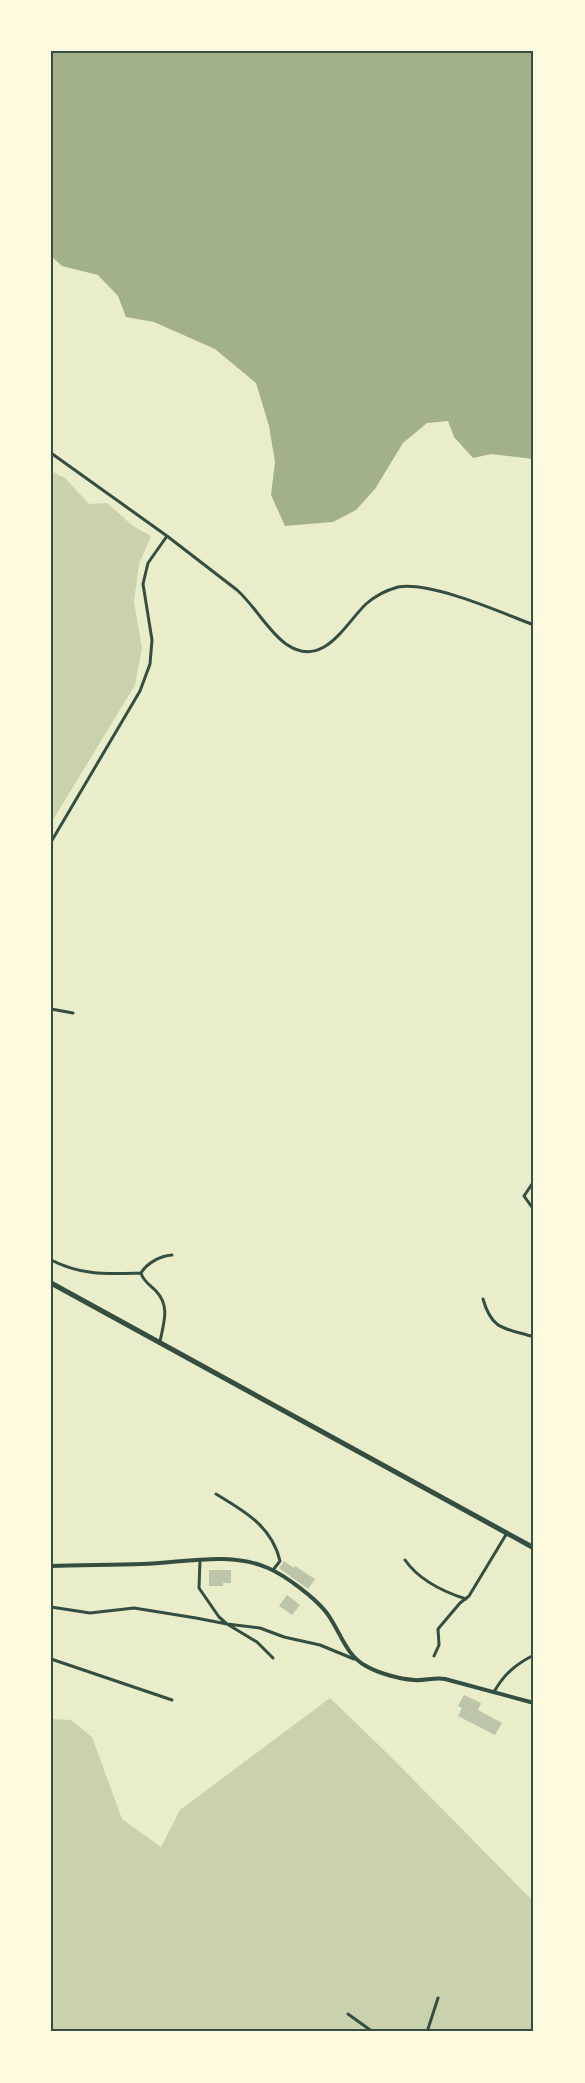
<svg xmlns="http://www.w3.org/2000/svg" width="585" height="2083" viewBox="0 0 585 2083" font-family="Rubik,sans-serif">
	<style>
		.green { fill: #cad2ad }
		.water { fill: #a3b18a }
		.building { fill: #bcc5a7 }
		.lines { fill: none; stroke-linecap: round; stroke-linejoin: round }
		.minor { stroke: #344e41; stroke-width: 3 }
		.tertiary { stroke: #344e41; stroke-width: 4 }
		.primary { stroke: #344e41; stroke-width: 5 }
		.neatline { fill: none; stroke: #344e41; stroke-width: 2 }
	</style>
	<rect width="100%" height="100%" fill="#e9edc9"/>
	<path class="green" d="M 51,471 L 65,478 L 89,504 L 107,503 L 133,526 L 151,536 L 139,564 L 134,602 L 142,648 L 135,685 L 51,823 Z
		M 330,1698 L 390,1756 L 534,1902 L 534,2032 L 51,2032 L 51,1719 L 71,1720 L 92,1737 L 122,1819 L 161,1847 L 180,1810 Z"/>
	<path class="water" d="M 51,51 L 534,51 L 534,459 L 491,454 L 473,458 L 454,437 L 448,421 L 427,423 L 403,443 L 375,489 L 356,510 L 333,522 L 285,526 L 271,495 L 275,462 L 269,426 L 256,383 L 215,349 L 154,322 L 126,317 L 118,296 L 98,275 L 62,266 L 51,256 Z"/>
	<path class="building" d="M 284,1561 L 294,1568 L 295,1566 L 315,1579 L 308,1589 L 279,1568 Z
		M 209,1570 L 231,1570 L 231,1583 L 223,1583 L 223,1586 L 209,1586 Z
		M 287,1595 L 300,1605 L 292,1615 L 279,1606 Z
		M 464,1695 L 481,1703 L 478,1710 L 502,1723 L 495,1735 L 458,1716 L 462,1708 L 458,1706 Z"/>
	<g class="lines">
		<path class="minor" d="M 51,453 L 167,536 L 237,590 C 255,606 267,630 286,644 C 323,670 345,624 366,604 C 375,596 387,590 398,587 C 431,581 502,613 534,625
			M 51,842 L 140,691 L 150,664 L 152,640 L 143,584 L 148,563 L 167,536
			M 51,1009 L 73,1013
			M 534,1181 L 524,1196 L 534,1210
			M 51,1260 C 83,1276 107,1274 141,1273
			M 483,1299 C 492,1331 505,1328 534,1337
			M 160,1342 C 163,1324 171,1307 156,1291 C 150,1285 143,1281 141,1273 C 147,1263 160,1256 172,1255
			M 216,1494 C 244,1511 272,1526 280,1561 L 273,1570
			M 200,1560 L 199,1588 L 219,1617 L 227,1624 L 257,1642 L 273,1658
			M 405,1560 C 419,1580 444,1592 466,1599
			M 51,1607 L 90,1613 L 134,1608 L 196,1618 L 227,1624 L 260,1628 L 284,1637 L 320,1645 L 354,1659
			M 434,1656 L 439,1645 L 438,1629 L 460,1603 L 469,1596 L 507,1533
			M 51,1659 L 172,1700
			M 494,1692 C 504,1674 516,1664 534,1655
			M 348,2014 L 373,2032
			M 427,2032 L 438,1998"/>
		<path class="tertiary" d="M 51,1566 C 81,1565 112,1565 142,1564 C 183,1563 229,1551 268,1568 C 286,1576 314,1597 326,1612 C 340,1630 345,1655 366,1666 C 378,1673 399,1679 414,1680 C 425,1681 434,1677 445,1679 L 534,1703"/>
		<path class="primary" d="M 51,1283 L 534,1548"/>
	</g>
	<rect width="585" height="2083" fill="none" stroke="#fefae0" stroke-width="105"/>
	<rect x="52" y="52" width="480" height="1978" class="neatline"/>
</svg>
